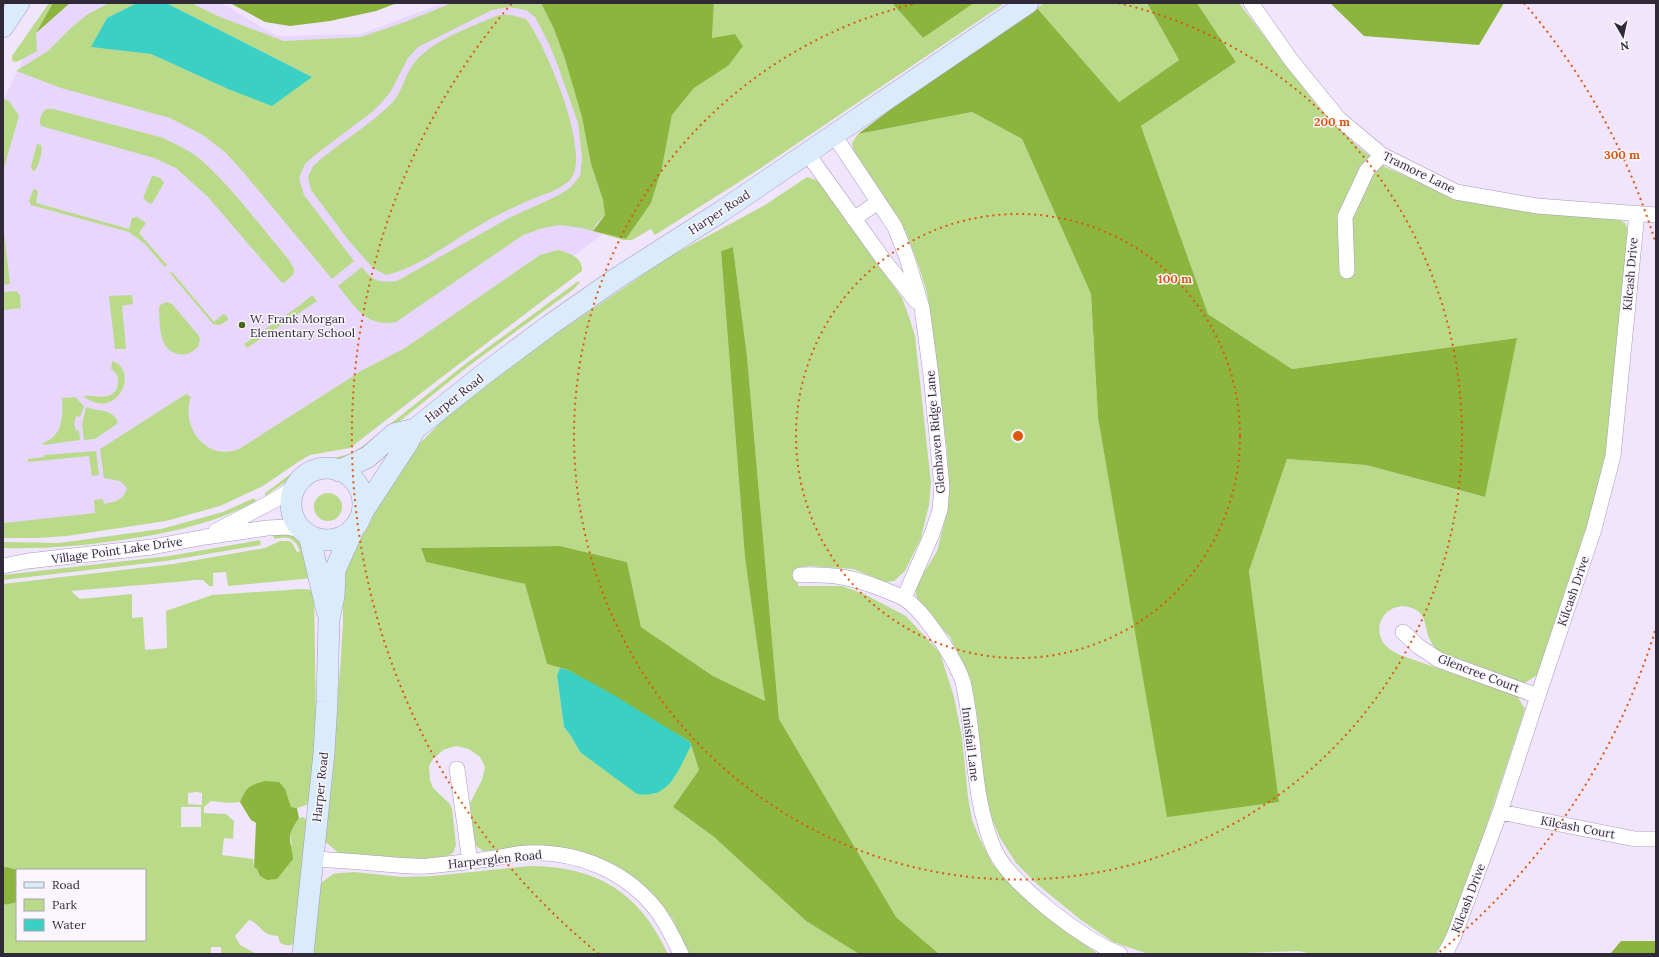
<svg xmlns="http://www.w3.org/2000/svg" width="1659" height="957" viewBox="0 0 1659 957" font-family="Lora,serif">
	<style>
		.built { fill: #e8d6fd }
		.green { fill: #b9db89; fill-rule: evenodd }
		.forest { fill: #8bb53d }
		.water { fill: #3ad0c3 }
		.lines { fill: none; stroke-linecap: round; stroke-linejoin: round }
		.street-casing { stroke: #a997bd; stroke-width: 16 }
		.secondary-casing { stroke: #a997bd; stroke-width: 22 }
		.street { stroke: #fff; stroke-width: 15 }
		.secondary { stroke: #daecfc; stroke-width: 21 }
		.ring { fill: none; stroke: #df570e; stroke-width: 2; stroke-dasharray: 2 4 }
		.poi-dot { fill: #4a6516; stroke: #f9f6fe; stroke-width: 1.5 }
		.labels { text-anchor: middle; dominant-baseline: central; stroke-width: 3; stroke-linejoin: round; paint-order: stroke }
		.street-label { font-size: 12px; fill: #302938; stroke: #f9f6fe }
		.poi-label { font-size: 12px; fill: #302938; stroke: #f9f6fe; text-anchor: start }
		.centre { fill: #df570e; stroke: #f9f6fe; stroke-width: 2 }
		.ring-label { font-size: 12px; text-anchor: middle; font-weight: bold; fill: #df570e; stroke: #f9f6fe; stroke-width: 3; stroke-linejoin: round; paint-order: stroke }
	</style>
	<rect width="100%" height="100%" fill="#f0e5fd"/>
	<path class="built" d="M 63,3 L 221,3 L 277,36 L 361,34 L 444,3 L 557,3 L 618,223 L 342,427 L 214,489 L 72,521 L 3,524 L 3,101 L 36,33 Z"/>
	<path class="green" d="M 49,3 L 53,3 L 36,33 L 37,51 L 19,61 L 14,62 L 12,60 L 12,56 Z
		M 109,3 L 191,3 L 220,17 L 284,41 L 361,37 L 405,22 L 452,3 L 541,3 L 554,29 L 565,59 L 582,115 L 591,164 L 603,200 L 605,215 L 596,224 L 593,231 L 626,239 L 651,203 L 662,168 L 672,115 L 694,88 L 728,66 L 712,38 L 714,3 L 892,3 L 923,38 L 974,3 L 1005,3 L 758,170 L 655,235 L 651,229 L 632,240 L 623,240 L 582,228 L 560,225 L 543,228 L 523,235 L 396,322 C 366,328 355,306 338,286 L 362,267 C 374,282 379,283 397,281 L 507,219 L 557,196 L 570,188 L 580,176 L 582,159 L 578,123 L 558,66 L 549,44 L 535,17 L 526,10 L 509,7 L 492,10 L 418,47 L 408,58 L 391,91 L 382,102 L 372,112 L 315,155 L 305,164 L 299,178 L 304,195 L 354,261 L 332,279 L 244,173 L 226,153 L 203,135 L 170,118 L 61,88 L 16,71 L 48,51 L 72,27 L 88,14 ZM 135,4 L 168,4 L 312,77 L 228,89 L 151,54 L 92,47 L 107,18 Z
		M 1044,3 L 1147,3 L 1179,60 L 1119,102 L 1037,8 Z
		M 1197,3 L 1239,3 L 1319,108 L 1358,147 L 1385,167 L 1449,195 L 1472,202 L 1503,208 L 1616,218 L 1625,223 L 1629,232 L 1610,448 L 1593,516 L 1537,675 L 1525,683 L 1450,659 C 1442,655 1434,649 1430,640 C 1425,631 1427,616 1416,610 C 1392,596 1366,625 1387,647 C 1391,650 1396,653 1400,655 L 1517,696 L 1525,709 L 1462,900 L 1446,937 L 1435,954 L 1312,954 L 1299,951 L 1220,954 L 1148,954 L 1113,942 L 1081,920 L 1038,885 L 1016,863 L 1000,838 L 992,819 L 986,798 L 977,715 L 970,680 L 950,637 L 919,604 L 916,595 L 916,586 L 937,551 L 948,508 L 949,481 L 947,450 L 927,293 L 919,267 L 906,232 L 854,154 L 852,143 L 858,134 L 972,112 L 1022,139 L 1091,294 L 1098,418 L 1168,816 L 1279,802 L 1249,571 L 1287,459 L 1366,465 L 1484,497 L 1517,338 L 1292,369 L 1208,314 L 1141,126 L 1236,62 Z
		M 499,15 L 511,15 L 526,19 C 545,43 593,155 570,180 C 560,190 544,194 532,199 C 514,207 497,215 480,225 C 451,241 419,268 386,275 L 373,268 L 349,241 L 317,198 L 311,190 L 308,177 L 313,166 C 337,144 366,128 390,105 C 402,94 404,76 414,63 C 432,40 473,26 499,15 Z
		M 4,99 L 9,101 L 19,116 L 3,171 Z
		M 46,109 L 53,109 L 160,137 C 174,143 189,150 200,159 C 232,187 261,227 289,260 L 294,269 L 293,275 L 284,283 L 281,282 L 208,197 L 176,168 L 154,158 L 41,126 C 38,120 41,114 46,109 Z
		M 37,144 L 41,145 C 43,151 39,167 34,171 L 32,170 L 31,166 Z
		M 152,176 C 157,176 162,178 164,183 L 153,202 L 150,204 L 143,198 Z
		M 807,177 L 816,180 L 824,187 L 902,298 L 909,317 L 915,336 L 931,483 L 929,505 L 921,538 L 905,571 L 894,581 L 886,582 L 853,569 L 810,566 L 797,568 L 798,586 L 842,586 L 864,594 L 906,616 L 940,653 L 954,697 L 962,737 L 968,797 L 972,820 L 979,837 L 993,865 L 1029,902 L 1069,934 L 1098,954 L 939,954 L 896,917 L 779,719 L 747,356 L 733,247 L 721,251 L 745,558 L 765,701 L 713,676 L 641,627 L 627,562 L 560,546 L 421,548 L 426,562 L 525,584 L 547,664 L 560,668 L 557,677 L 564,727 L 571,736 L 580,752 L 661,791 L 674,777 L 691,746 L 699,770 L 673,807 L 714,837 L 806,921 L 859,954 L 689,954 L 672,918 L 653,897 L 628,875 L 503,850 L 483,851 L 476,846 L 473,839 L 470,803 L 482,780 L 485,767 L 480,757 L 469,749 L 456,746 L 443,750 L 433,759 L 429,766 L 430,780 L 433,788 L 449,803 L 452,808 L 456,845 L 453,853 L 443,858 L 397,861 L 340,854 L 323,840 L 340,671 L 343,624 L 343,565 L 371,521 L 379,499 L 406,457 L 449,414 L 544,342 L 669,257 L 765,205 Z
		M 36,189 L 38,192 L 36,203 L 129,229 L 132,218 L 137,217 L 146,223 L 139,233 L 167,265 L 165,267 L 145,244 L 129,232 L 31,205 L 29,201 L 33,190 Z
		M 3,223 L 10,284 L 3,285 Z
		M 558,250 C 570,253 583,258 582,271 L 438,380 L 350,448 L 310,455 L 298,462 L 263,486 L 220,506 L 166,521 L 67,536 L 38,538 L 3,538 L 3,520 L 4,523 L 95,513 L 94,500 L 103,499 L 104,504 C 115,502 124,500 127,488 L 120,481 L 104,478 L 100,449 L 186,394 L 191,397 C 180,427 207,462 239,449 L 361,371 L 405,348 L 540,255 Z
		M 172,272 L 214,322 L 223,314 L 227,316 L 228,320 L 220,325 L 213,324 L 170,273 Z
		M 577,282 L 580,282 L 574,289 L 466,368 L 385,433 L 384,429 L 464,365 Z
		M 16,291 L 20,295 L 21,308 L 4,310 L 3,292 Z
		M 132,295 L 133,304 L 122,306 L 126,349 L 115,349 L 109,296 Z
		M 312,295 L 317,301 L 247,348 L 244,344 L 299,306 Z
		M 166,302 L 172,304 L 199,336 L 200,339 L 198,347 C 192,352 187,356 178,354 C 158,350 160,324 159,308 L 160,305 Z
		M 112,361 C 140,369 118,423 83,396 C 95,394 115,404 118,383 C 119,377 116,372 111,369 Z
		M 75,397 L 84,406 L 80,417 L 76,416 L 74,424 L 76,431 L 79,430 L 80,440 L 43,445 L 43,443 C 63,436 63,416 62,398 Z
		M 86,407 C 98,412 114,408 118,423 L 95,439 L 84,440 L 82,424 Z
		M 373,438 L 377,440 L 341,460 L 319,462 L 309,466 L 265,496 L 265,493 C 280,483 294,469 311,462 C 320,458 331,459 341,456 C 353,454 363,446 373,438 Z
		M 96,451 L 99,475 L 92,476 L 89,456 L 28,462 L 28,459 L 44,457 L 44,455 Z
		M314 507a14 14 0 1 1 28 0a14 14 0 1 1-28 0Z
		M 254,498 L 256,501 C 214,524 169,533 122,540 C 82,546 43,549 3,548 L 3,542 L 59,543 L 161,529 L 223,512 Z
		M 281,532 L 297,537 L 302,543 L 314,578 L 228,586 L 226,572 L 213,573 L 213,586 L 209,586 L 203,580 L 193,580 L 188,581 L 71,591 L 80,599 L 132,594 L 132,618 L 143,617 L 145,650 L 167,648 L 166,611 L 212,595 L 302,589 L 314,590 L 316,724 L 309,804 L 297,808 L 291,807 L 287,796 L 243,794 L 240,802 L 229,803 L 211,801 L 204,807 L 204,813 L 226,814 L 234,821 L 233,839 L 224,838 L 222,855 L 253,859 L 254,867 L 257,869 L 260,876 L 292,844 C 288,833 292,828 299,818 L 303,817 L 309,821 L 296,942 C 290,947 287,946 280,943 L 278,936 C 258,934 263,925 249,920 L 235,936 L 240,945 L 257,954 L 221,954 L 221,947 L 211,947 L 211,954 L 3,954 L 3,905 L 15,903 L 17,900 L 17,940 L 145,940 L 145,870 L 17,870 L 3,868 L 3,584 L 173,564 L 265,548 L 280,541 L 289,541 L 292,543 L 297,552 L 300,551 C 295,539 289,535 275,539 L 272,534 ZM 196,792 L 202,793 L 202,805 L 188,804 L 188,793 ZM 181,807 L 201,807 L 201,827 L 181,827 Z
		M 260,540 L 261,545 L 166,561 L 3,580 L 3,575 L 169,556 Z
		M 529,866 C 597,866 639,892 668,954 L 308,954 L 321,883 L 333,874 L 340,873 L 354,872 L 403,877 L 433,876 Z"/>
	<path class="forest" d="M 53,3 L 70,3 L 36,33 Z
		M 230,3 L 397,3 L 376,11 L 330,21 L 290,26 L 265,22 Z
		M 541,3 L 714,3 L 712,38 L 735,34 L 743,46 L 728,66 L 694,88 L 672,115 L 662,168 L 651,203 L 626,239 L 593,231 L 605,215 L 603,200 L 591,164 L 582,117 L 565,59 L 554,29 Z
		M 892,3 L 974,3 L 923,38 Z
		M 1147,3 L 1197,3 L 1236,62 L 1141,126 L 1208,314 L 1292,369 L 1517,338 L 1485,497 L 1366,465 L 1287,459 L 1249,571 L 1279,802 L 1167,817 L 1098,418 L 1091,294 L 1022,139 L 972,112 L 858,134 L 948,66 L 1037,8 L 1119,102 L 1179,60 Z
		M 1330,3 L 1504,3 L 1479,45 L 1364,36 Z
		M 733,247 L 747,356 L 779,719 L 896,917 L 939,954 L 859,954 L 806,921 L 714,837 L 673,807 L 699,770 L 690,742 L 568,670 L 547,664 L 525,584 L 426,562 L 421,548 L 560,546 L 627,562 L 641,627 L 713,676 L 765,701 L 745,558 L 721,251 Z
		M 265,781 L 279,782 L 285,789 L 291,807 L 297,808 L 299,818 C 285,838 291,838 293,859 L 277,879 L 267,880 L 260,876 L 257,869 L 254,867 L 256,823 L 251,820 L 240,802 C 246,787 250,785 265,781 Z
		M 6,867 L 17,870 L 17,900 L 15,903 L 3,905 L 3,868 Z
		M 1621,941 L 1656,941 L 1656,954 L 1610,954 Z"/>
	<path class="water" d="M 135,4 L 168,4 L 312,77 L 272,106 L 228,89 L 151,54 L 91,47 L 107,18 Z
		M 560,668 L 568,670 L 612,694 L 690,742 L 691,746 C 683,760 676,781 662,790 C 655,795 644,795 637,794 L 580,752 L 571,736 L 564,727 L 557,676 Z"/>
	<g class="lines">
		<defs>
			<path id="street" d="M 1251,3 L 1291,60 L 1339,119 L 1382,155 L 1456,192 L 1537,206 L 1656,215
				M 834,135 L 895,227 L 907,258 L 922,308 L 931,375 L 942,487 L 940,510 L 932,534 L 904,598
				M 807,153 L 886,263 L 916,301
				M 854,219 L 878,202
				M 1347,271 L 1345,217 L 1367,170 L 1382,155
				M 216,531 L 273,501 L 296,487
				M 3,566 L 28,561 L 152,547 L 205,537 L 267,528 L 288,527 L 303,531
				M 800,575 C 834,574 853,577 885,590 C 891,593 899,595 905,599 C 921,610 933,629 944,645 C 951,656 959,669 963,682 C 976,738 971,795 994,849 C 1009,883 1084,941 1120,954
				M 1403,632 L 1418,646 L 1439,660 L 1538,696
				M 457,769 L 470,862
				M 1500,812 L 1635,839 L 1656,839
				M 313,859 C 332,860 351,861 371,863 C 390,864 408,867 428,866 C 448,864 468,862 488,859 C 501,857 514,854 527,853 C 578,851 627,871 658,912 C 667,925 674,939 681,954
				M 1445,954 L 1454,936 L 1500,812 L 1538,696 L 1594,529 L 1613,456 L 1637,213"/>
			<path id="secondary" d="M 3,27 L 19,3
				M291 504a36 36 0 1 1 72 0a36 36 0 1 1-72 0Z
				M 339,471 L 368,457 L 394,434 L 415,429 L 484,374 L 547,327 L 617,278 L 722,211 L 1028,3
				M 362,513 L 407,444 L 415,429
				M 309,535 L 327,611
				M 303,954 L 324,753 L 327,702 L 329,619 L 334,596 L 335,570 L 354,528"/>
		</defs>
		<use href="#street" class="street-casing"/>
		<use href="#secondary" class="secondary-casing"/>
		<use href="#street" class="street"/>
		<use href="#secondary" class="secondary"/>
	</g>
	<g class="ring">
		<circle cx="1018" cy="436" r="222"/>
		<path d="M1118 3A444 444 0 1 1 918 3"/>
		<path d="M1655 631A666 666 0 0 1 1437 954M599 954A666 666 0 0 1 512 3M1524 3A666 666 0 0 1 1655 241"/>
	</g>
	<circle class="poi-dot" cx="242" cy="325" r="4"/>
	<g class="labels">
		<g class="street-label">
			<text transform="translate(1419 172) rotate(26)">Tramore Lane</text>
			<text transform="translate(719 212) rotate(-33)">Harper Road</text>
			<text transform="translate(1630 274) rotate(-85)">Kilcash Drive</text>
			<text transform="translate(454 398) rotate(-38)">Harper Road</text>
			<text transform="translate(935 432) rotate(-95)">Glenhaven Ridge Lane</text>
			<text transform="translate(117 550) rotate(-8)">Village Point Lake Drive</text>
			<text transform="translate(1573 591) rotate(-71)">Kilcash Drive</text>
			<text transform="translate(1479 673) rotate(21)">Glencree Court</text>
			<text transform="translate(971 744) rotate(83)">Innisfail Lane</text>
			<text transform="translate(320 787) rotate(-84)">Harper Road</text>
			<text transform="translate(1578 827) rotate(11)">Kilcash Court</text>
			<text transform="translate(495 859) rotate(-6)">Harperglen Road</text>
			<text transform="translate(1468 898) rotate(-69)">Kilcash Drive</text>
		</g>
		<g class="poi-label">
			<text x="250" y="318">W. Frank Morgan<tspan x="250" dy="14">Elementary School</tspan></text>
		</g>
	</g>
	<circle cx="1018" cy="436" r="6" class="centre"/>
	<g class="ring-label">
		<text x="1332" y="126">200 m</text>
		<text x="1622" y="159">300 m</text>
		<text x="1175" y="283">100 m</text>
	</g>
	<rect width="1659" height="957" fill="none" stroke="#302938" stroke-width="8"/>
	<rect x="16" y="869" width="130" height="72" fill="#f9f6fe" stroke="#a9a4af"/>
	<rect x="24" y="882" width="20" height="6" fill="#daecfc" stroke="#a9a4af"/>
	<text x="52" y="889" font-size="12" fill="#302938">Road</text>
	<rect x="24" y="899" width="20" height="12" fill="#b9db89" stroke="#a9a4af"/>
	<text x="52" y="909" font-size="12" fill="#302938">Park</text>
	<rect x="24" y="919" width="20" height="12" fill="#3ad0c3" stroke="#a9a4af"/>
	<text x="52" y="929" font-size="12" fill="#302938">Water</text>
	<g transform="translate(1623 36) rotate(171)" stroke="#f9f6fe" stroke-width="3" paint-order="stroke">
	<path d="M0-3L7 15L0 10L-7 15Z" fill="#302938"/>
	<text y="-6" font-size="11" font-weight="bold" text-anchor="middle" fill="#302938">N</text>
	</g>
</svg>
